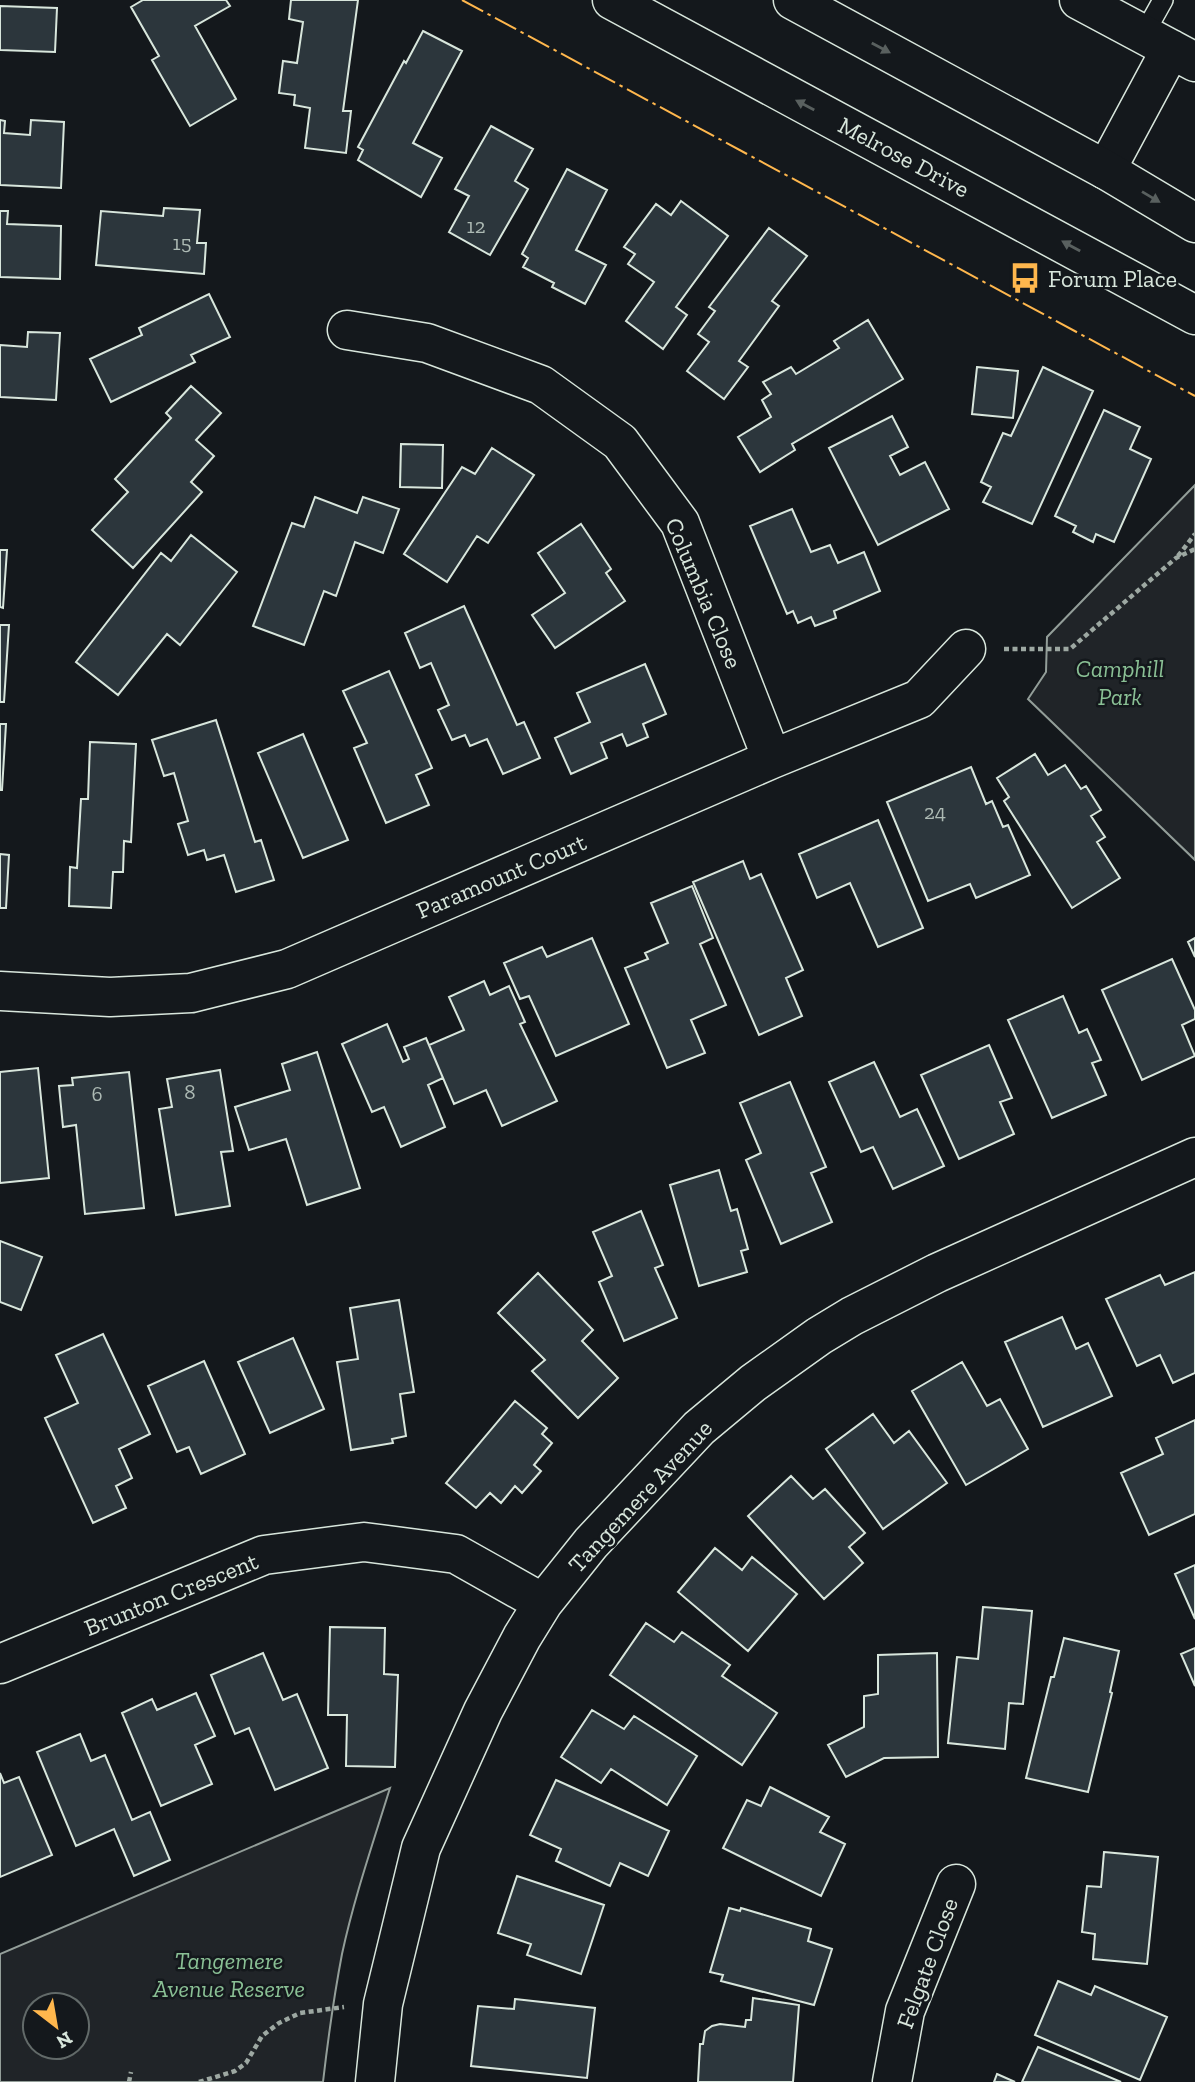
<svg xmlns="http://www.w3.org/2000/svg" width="1195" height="2082" viewBox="0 0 1195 2082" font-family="'Zilla Slab',serif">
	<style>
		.green { fill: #202428; stroke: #939e99; stroke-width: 2; fill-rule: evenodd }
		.building { fill: #2c363c; stroke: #d8e6dc; stroke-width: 2 }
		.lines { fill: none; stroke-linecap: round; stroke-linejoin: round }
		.lane-casing { stroke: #d8e6dc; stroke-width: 22 }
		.street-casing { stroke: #d8e6dc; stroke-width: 41 }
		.primary-casing { stroke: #d8e6dc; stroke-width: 41 }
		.path { stroke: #9da8a2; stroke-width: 4.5; stroke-dasharray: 5 3.5; stroke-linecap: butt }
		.lane { stroke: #14181c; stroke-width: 19 }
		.street { stroke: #14181c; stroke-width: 38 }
		.primary { stroke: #14181c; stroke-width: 38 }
		.power { stroke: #ffb74d; stroke-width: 2; stroke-dasharray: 24 5 3.5 5; stroke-linecap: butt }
		.oneway { fill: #59605f }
		.labels { text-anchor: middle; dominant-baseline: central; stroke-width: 5; stroke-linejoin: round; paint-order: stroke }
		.number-label { font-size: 21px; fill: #adbab4 }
		.street-label { font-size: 24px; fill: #d8e6dc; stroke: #14181c }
		.poi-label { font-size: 24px; fill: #d8e6dc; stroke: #14181c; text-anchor: start }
		.park-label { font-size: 24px; font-style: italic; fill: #8ac095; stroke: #14181c }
	</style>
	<rect width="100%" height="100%" fill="#14181c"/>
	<path class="green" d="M 1195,485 L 1195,860 L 1028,699 L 1046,672 L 1047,637 Z
		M 390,1788 C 373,1843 354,1898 342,1954 C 334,1996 328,2039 323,2082 L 0,2082 L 0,1954 ZM 35,2005 L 77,2005 L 77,2047 L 35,2047 Z"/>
	<path class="building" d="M 143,0 L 226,0 L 230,6 L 195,26 L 236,99 L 190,126 L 152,60 L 159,56 L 131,7 Z
		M 291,0 L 358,0 L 343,111 L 351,111 L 346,153 L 305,148 L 310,108 L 294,105 L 295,95 L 279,93 L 283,61 L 297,63 L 303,22 L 289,19 Z
		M 0,6 L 57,8 L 55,52 L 0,50 Z
		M 423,31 L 462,51 L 413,143 L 442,158 L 421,197 L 358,160 L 363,150 L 358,147 L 404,61 L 406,63 Z
		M 0,120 L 5,121 L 4,133 L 30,135 L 31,120 L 64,122 L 61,188 L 0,185 Z
		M 491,126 L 533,149 L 515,181 L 528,189 L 490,255 L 449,232 L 469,196 L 455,189 Z
		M 567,169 L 607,190 L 576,250 L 606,265 L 585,304 L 552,287 L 554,283 L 523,267 L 528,258 L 522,254 Z
		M 681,201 L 728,236 L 676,307 L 687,315 L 663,349 L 626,321 L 654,282 L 628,264 L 635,254 L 624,247 L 656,204 L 671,215 Z
		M 164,208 L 200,210 L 197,243 L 206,243 L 204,274 L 96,265 L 101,211 L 163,216 Z
		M 0,211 L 8,211 L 7,224 L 61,226 L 60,279 L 0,277 Z
		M 769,228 L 807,256 L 772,301 L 779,306 L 739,361 L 748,367 L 724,399 L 687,371 L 709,342 L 698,334 L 715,311 L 709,307 Z
		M 209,294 L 230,337 L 191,355 L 195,362 L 111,402 L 90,359 L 142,335 L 139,328 Z
		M 868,320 L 903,379 L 792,444 L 795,450 L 760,472 L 738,437 L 771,417 L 762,400 L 771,394 L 763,382 L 791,367 L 796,374 L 839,348 L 834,341 Z
		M 28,332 L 60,333 L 56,400 L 0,397 L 0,345 L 27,347 Z
		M 977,367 L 1018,371 L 1013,418 L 972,414 Z
		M 1043,367 L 1093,391 L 1032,524 L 983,502 L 991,487 L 981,482 L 1003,433 L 1011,436 Z
		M 191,386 L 221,413 L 196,440 L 214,456 L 191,482 L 202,492 L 133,568 L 92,530 L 128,492 L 115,479 L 171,418 L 166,413 Z
		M 1104,410 L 1140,427 L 1130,449 L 1151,459 L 1114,542 L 1096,534 L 1093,542 L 1073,532 L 1076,526 L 1055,516 Z
		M 892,416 L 908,447 L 890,456 L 900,475 L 925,462 L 949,509 L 878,545 L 829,448 Z
		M 401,444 L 443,445 L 442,488 L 400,487 Z
		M 492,448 L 534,475 L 488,543 L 477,536 L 447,582 L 404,554 L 462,467 L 475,474 Z
		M 315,497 L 357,513 L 363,497 L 399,509 L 383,553 L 355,542 L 336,596 L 324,591 L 304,645 L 253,626 L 292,523 L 304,527 Z
		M 792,509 L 811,552 L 830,545 L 838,563 L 864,552 L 880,591 L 834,611 L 836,618 L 815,626 L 811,617 L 798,623 L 793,611 L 787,614 L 750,526 Z
		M 581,524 L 611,569 L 606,573 L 625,601 L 555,648 L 532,615 L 565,593 L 538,553 Z
		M 191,535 L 237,572 L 180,645 L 167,634 L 118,695 L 76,662 L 161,553 L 171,561 Z
		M 0,550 L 7,550 L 3,608 L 0,607 Z
		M 464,606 L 517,725 L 524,722 L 540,758 L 503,774 L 487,739 L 470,746 L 465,735 L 452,740 L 438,710 L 449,705 L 431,663 L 420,668 L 405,633 Z
		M 0,625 L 9,625 L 4,702 L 0,702 Z
		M 645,664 L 666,714 L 643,724 L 648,737 L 627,746 L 622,734 L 601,743 L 607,758 L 571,774 L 555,738 L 590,722 L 577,693 Z
		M 389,671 L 432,768 L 416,775 L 429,805 L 386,823 L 354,748 L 367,743 L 343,691 Z
		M 216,720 L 255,842 L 261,840 L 274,880 L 236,892 L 224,855 L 207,860 L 204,850 L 188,855 L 178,824 L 188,821 L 174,773 L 164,776 L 152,740 Z
		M 0,724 L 6,724 L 2,790 L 0,790 Z
		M 303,734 L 348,840 L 303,858 L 258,753 Z
		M 90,742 L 136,744 L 131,842 L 124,841 L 123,872 L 113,872 L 111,908 L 69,906 L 70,867 L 77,868 L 81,799 L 88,799 Z
		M 1035,754 L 1048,775 L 1065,765 L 1081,789 L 1086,786 L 1101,810 L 1091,816 L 1105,837 L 1097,842 L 1120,878 L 1072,908 L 1004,801 L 1009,797 L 997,778 Z
		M 971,767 L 986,804 L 992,801 L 1003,827 L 1008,825 L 1030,875 L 976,898 L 970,884 L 928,901 L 887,802 Z
		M 878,820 L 923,928 L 878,947 L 850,883 L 817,898 L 799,854 Z
		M 0,854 L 9,855 L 6,908 L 0,908 Z
		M 743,861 L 750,879 L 761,874 L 803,970 L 786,978 L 802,1016 L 759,1035 L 693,882 Z
		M 692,886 L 713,938 L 700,944 L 726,1005 L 691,1020 L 705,1053 L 667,1068 L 625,968 L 648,959 L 645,953 L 668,943 L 651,903 Z
		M 592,938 L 629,1024 L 556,1056 L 529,996 L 520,999 L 504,963 L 542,947 L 547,957 Z
		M 1195,938 L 1195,957 L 1188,942 Z
		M 1172,959 L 1195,1010 L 1195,1019 L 1182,1025 L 1195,1056 L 1142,1080 L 1102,990 Z
		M 484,981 L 490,995 L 509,986 L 525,1022 L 520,1024 L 557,1101 L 502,1126 L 486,1090 L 454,1104 L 429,1045 L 464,1030 L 449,997 Z
		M 1063,996 L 1079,1033 L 1087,1029 L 1101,1060 L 1092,1063 L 1106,1095 L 1052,1118 L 1008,1020 Z
		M 387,1024 L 403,1062 L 409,1059 L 404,1047 L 426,1038 L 443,1078 L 428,1085 L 445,1127 L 401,1147 L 384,1107 L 372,1112 L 342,1044 Z
		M 989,1045 L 1012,1098 L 1000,1102 L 1014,1134 L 959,1159 L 921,1075 Z
		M 317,1052 L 360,1188 L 307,1205 L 286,1139 L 249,1150 L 235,1107 L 290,1090 L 282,1064 Z
		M 874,1062 L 900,1117 L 917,1109 L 944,1166 L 893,1189 L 873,1147 L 861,1152 L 829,1082 Z
		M 38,1068 L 49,1178 L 0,1183 L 0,1072 Z
		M 220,1070 L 233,1151 L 221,1152 L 230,1206 L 176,1215 L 159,1109 L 172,1107 L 167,1079 Z
		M 129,1072 L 144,1208 L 85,1214 L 76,1125 L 63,1127 L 59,1086 L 73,1085 L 72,1078 Z
		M 790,1082 L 826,1167 L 811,1173 L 832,1222 L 781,1244 L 746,1160 L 761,1153 L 740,1103 Z
		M 719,1170 L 731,1211 L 737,1209 L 748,1249 L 741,1251 L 747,1272 L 699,1286 L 670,1185 Z
		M 641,1211 L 663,1265 L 655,1268 L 677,1318 L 624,1341 L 599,1282 L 612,1276 L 593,1232 Z
		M 0,1241 L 42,1257 L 21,1310 L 0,1302 Z
		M 1195,1272 L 1195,1373 L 1173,1383 L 1160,1355 L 1137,1366 L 1106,1299 L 1160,1275 L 1165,1285 Z
		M 538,1273 L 593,1330 L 582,1341 L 618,1378 L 578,1418 L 532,1371 L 545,1360 L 498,1313 Z
		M 399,1300 L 414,1392 L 400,1394 L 406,1436 L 392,1439 L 393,1443 L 351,1450 L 337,1362 L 358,1359 L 350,1308 Z
		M 1062,1317 L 1076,1349 L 1088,1343 L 1112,1396 L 1043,1427 L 1005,1342 Z
		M 103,1334 L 150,1434 L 119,1449 L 132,1478 L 116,1486 L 126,1508 L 93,1523 L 45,1418 L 78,1403 L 56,1355 Z
		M 293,1338 L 324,1409 L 270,1433 L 238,1362 Z
		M 204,1361 L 245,1454 L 201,1474 L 189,1447 L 177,1452 L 148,1386 Z
		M 962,1362 L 987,1406 L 1000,1399 L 1028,1449 L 966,1485 L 912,1391 Z
		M 515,1401 L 547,1428 L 542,1434 L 552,1443 L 534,1465 L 541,1471 L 522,1493 L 515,1486 L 501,1503 L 490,1493 L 476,1508 L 446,1483 Z
		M 873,1414 L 894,1443 L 909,1431 L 947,1483 L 883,1529 L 826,1449 Z
		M 1195,1420 L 1195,1514 L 1149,1535 L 1121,1473 L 1163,1454 L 1156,1438 Z
		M 791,1476 L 813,1499 L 825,1489 L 865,1533 L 849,1547 L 863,1563 L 824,1599 L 748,1516 Z
		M 715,1548 L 742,1570 L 752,1557 L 797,1594 L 748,1651 L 678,1592 Z
		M 1195,1565 L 1195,1619 L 1175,1574 Z
		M 983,1607 L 1032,1611 L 1023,1704 L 1009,1703 L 1005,1749 L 948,1743 L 957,1657 L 978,1659 Z
		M 646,1623 L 674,1642 L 682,1632 L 730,1665 L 722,1676 L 777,1713 L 742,1765 L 610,1675 Z
		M 330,1627 L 385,1628 L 384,1674 L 398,1675 L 395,1767 L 346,1766 L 347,1715 L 328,1715 Z
		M 1064,1638 L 1119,1651 L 1110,1692 L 1112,1693 L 1088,1792 L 1026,1778 L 1051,1677 L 1054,1677 Z
		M 1195,1648 L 1195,1686 L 1181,1654 Z
		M 263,1653 L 283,1700 L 297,1694 L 328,1768 L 275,1790 L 249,1728 L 235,1734 L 211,1675 Z
		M 937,1653 L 938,1757 L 884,1758 L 846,1777 L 828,1745 L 864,1727 L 864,1696 L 878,1694 L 878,1655 Z
		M 196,1693 L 215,1736 L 195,1745 L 212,1784 L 161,1806 L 122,1713 L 152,1699 L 157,1710 Z
		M 592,1710 L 624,1729 L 634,1716 L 697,1756 L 667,1805 L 611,1769 L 601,1783 L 561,1757 Z
		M 80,1734 L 91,1761 L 105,1755 L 132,1820 L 150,1812 L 170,1860 L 134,1876 L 114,1829 L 76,1846 L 37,1752 Z
		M 0,1773 L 4,1783 L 19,1777 L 52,1855 L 0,1877 Z
		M 556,1780 L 669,1831 L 648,1876 L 620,1863 L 610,1886 L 556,1861 L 561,1849 L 530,1835 Z
		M 770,1787 L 829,1817 L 820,1832 L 845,1844 L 821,1896 L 723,1848 L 747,1800 L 761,1806 Z
		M 1104,1852 L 1158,1857 L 1147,1964 L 1093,1959 L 1095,1934 L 1082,1932 L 1087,1886 L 1101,1887 Z
		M 517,1876 L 604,1905 L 581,1974 L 527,1955 L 531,1944 L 498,1933 Z
		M 729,1908 L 740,1911 L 741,1908 L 811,1929 L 808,1941 L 832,1949 L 814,2005 L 721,1981 L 723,1975 L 710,1972 Z
		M 1058,1981 L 1091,1995 L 1095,1986 L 1167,2017 L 1140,2080 L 1035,2035 Z
		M 753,1998 L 799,2005 L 793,2082 L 698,2082 L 700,2044 L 703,2044 L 705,2031 L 712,2026 L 720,2024 L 745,2027 L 746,2020 L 751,2020 Z
		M 515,1999 L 595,2008 L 587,2078 L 471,2066 L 478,2006 L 514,2009 Z
		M 1038,2047 L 1121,2082 L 1022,2082 Z
		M 997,2074 L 1015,2082 L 994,2082 Z"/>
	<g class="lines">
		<defs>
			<path id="lane" d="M 1144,34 L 1163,0"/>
			<path id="street" d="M 1079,0 L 1195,62
				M 1106,170 L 1171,49
				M 347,330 L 427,343 L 541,385 L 620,442 L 680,523 L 772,759
				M 0,991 L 110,997 L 191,993 L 287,969 L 772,759 L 919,699 L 966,649
				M 0,1664 L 264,1555 L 364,1542 L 456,1554 L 543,1603
				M 375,2082 L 383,2004 L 421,1848 L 483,1711 L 522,1637 L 543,1603 L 591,1543 L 699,1428 L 753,1383 L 819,1336 L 852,1316 L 937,1273 L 1195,1157
				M 892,2082 L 905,2011 L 956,1884"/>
			<path id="primary" d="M 612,0 L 1195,315
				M 793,0 L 1106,170 L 1195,223"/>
		</defs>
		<use href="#lane" class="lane-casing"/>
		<use href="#street" class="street-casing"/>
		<use href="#primary" class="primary-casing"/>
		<path class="path" d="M 1178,556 L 1195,534
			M 1004,649 L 1070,649 L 1176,558 L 1195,549
			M 129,2082 L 131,2072
			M 199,2082 L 235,2071 L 246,2063 L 262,2036 L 279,2023 L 300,2013 L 344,2007"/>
		<use href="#lane" class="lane"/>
		<use href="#street" class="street"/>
		<use href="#primary" class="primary"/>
		<path class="power" d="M 462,0 L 1195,396"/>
	</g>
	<defs><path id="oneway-solid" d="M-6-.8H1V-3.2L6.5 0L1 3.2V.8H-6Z" transform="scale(1.75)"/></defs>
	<g class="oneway">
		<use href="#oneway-solid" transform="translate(881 48) rotate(28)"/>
		<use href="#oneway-solid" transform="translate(805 105) rotate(-152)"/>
		<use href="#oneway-solid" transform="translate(1151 197) rotate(31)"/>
		<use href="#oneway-solid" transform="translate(1071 246) rotate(-151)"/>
	</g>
	<defs>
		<symbol id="bus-bare" viewBox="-9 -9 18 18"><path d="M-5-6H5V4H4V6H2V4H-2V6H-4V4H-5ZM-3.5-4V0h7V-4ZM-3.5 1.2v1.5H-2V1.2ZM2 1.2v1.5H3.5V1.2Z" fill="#ffb74d" stroke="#14181c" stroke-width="2.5" paint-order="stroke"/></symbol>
	</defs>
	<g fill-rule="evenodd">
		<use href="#bus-bare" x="1003" y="256" width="44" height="44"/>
	</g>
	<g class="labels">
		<g class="number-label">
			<text x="476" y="225">12</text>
			<text x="182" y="242">15</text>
			<text x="935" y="811">24</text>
			<text x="190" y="1091">8</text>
			<text x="97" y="1093">6</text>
		</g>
		<g class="street-label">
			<text transform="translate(904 157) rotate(28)">Melrose Drive</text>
			<text transform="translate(704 593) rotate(67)">Columbia Close</text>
			<text transform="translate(501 876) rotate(-23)">Paramount Court</text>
			<text transform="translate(640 1496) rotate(-47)">Tangemere Avenue</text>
			<text transform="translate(171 1594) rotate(-22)">Brunton Crescent</text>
			<text transform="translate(927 1963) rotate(-70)">Felgate Close</text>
		</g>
		<g class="poi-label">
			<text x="1048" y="278">Forum Place</text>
		</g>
		<g class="park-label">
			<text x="1120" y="668">Camphill<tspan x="1120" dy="28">Park</tspan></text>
			<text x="229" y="1960">Tangemere<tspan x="229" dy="28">Avenue Reserve</tspan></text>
		</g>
	</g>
	<g transform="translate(56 2026) rotate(149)"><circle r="33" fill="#14181c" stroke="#626a69" stroke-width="2"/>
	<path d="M0-5L12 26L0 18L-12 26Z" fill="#ffb74d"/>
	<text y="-10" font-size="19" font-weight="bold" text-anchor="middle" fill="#d8e6dc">N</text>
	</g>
</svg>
